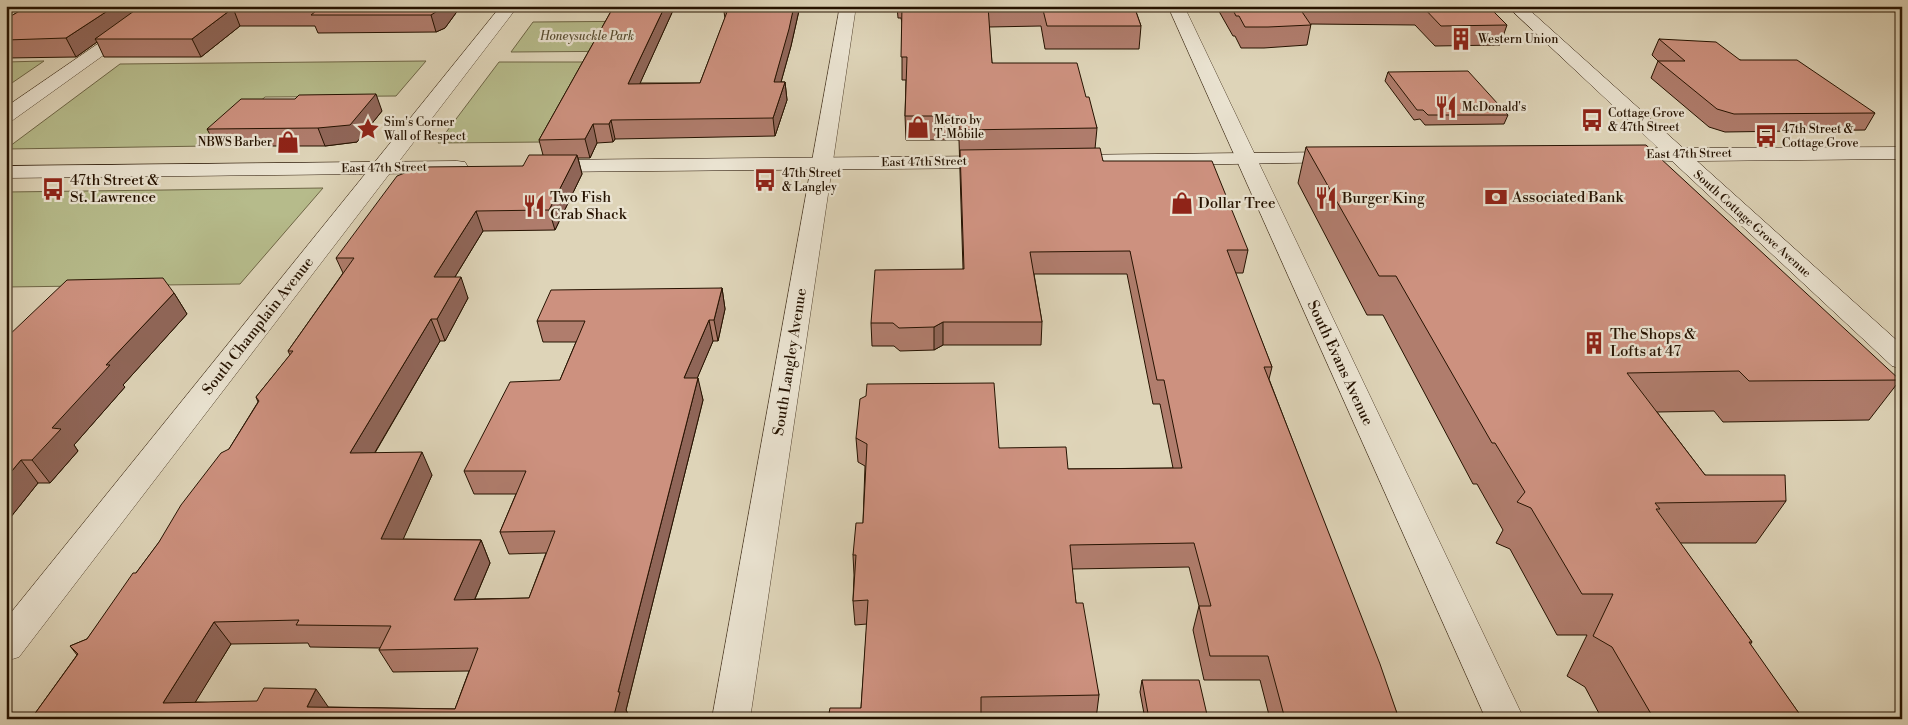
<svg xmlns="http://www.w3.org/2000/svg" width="1908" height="725" viewBox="0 0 1908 725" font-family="'Libre Bodoni',serif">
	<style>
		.green { fill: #b6bb8b; stroke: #6e6646 }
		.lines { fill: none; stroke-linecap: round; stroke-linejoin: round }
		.minor-casing { stroke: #53422e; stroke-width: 1 }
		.secondary-casing { stroke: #251200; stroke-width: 1 }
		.minor { fill: #eae3d1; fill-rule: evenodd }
		.secondary { fill: #eae3d1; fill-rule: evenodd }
		.wall { fill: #b07d6d; stroke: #251200; fill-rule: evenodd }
		.shaded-wall { fill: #906659; stroke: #251200 }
		.building { fill: #cd917f; stroke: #251200; fill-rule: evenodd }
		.labels { text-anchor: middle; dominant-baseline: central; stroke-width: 4.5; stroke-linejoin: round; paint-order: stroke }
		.far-park-label { font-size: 12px; font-style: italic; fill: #584d31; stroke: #eae3d1 }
		.far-poi-label { font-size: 12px; fill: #251200; stroke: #eae3d1; text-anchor: start }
		.far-street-label { font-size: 12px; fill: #251200; stroke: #eae3d1 }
		.poi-label { font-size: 15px; fill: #251200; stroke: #eae3d1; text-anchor: start }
		.street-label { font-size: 15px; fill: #251200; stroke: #eae3d1 }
	</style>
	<rect width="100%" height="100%" fill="#ded4b8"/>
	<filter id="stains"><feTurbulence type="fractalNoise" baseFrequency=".004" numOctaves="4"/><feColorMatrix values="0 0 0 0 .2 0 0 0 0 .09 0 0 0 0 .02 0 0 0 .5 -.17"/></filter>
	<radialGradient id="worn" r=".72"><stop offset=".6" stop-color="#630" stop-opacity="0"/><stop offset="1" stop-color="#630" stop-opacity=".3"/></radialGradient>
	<path class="green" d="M 663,21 L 649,51 L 511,52 L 533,22 Z
		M 44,61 L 6,87 L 6,62 Z
		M 426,61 L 396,96 L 265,97 L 210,146 L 6,149 L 120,64 Z
		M 499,62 L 592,62 L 545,142 L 438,143 Z
		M 323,188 L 240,284 L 6,287 L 6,192 Z"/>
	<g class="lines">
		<defs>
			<path id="minor" d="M 153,6 L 172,6 L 13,120 L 6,122 L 6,107 Z
				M 501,6 L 518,6 L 19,657 L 6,661 L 6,619 Z
				M 840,6 L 856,6 L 750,719 L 712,719 Z
				M 1168,6 L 1184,6 L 1524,719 L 1486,719 Z"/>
			<path id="secondary" d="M 1507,6 L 1525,6 L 1683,148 L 1902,147 L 1902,159 L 1697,161 L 1902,345 L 1902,369 L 1892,366 L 1672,161 L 1613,159 L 1609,155 L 1613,151 L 1658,148 Z
				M 1340,152 L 1347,154 L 1351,158 L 1347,162 L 1065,167 L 1057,166 L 1054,161 L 1057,156 L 1065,155 Z
				M 997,156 L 1005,157 L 1008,162 L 1005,167 L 997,168 L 543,172 L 535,171 L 532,166 L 535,161 L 543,160 Z
				M 457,161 L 465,162 L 468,167 L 465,172 L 457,173 L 6,178 L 6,166 Z"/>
		</defs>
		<use href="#minor" class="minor-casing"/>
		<use href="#secondary" class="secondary-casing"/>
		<use href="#minor" class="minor"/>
		<use href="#secondary" class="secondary"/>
	</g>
	<path class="wall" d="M 28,6 L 461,6 L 445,28 L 436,32 L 318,33 L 315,26 L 240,26 L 201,57 L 104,57 L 97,42 L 76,57 L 6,58 L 6,19 Z
		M 614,6 L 675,6 L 640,83 L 700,83 L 725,18 L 723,6 L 800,6 L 791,46 L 781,82 L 785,82 L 787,100 L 775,136 L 615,139 L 613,142 L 597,143 L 590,158 L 578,158 L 582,174 L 555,230 L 483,231 L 455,277 L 468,298 L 445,341 L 440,341 L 375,453 L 432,475 L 403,539 L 481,540 L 490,563 L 475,599 L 529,598 L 546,553 L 509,554 L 500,532 L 516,494 L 474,494 L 464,471 L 560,380 L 576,342 L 543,342 L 537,321 L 722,288 L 725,309 L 718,341 L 713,341 L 697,378 L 703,400 L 626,710 L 628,714 L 627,719 L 31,719 L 77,655 L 70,646 L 87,639 L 136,573 L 229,449 L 258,402 L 256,397 L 290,355 L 288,351 L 343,273 L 336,258 L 523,166 L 543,155 L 539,140 ZM 308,643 L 310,647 L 380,648 L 379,650 L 393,672 L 469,671 L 455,709 L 328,707 L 195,702 L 231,644 Z
		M 897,6 L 1134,6 L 1141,26 L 1139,49 L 1045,49 L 1041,26 L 989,27 L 992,63 L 1086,97 L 1097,128 L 1095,149 L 1103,161 L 1248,250 L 1243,273 L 1235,273 L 1272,367 L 1269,379 L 1399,719 L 1270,719 L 1260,680 L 1204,680 L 1193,630 L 1199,606 L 1189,567 L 1072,569 L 1076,603 L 1099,695 L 1096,719 L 828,719 L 861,708 L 867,624 L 855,625 L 853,601 L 854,575 L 853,555 L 863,523 L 865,466 L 858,462 L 856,438 L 999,448 L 1068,469 L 1173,468 L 1160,404 L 1153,404 L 1127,274 L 1034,274 L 1042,322 L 1041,345 L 943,345 L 934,350 L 900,351 L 894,346 L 872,346 L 871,323 L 963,269 L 959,140 L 906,140 L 905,116 L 906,80 L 902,80 L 902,23 L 901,18 L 898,18 Z
		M 1216,6 L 1488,6 L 1507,25 L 1500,45 L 1435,46 L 1415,25 L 1311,24 L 1307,45 L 1264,48 L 1241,48 L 1235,36 L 1233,36 Z
		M 1659,39 L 1740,60 L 1875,113 L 1865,130 L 1725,132 L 1709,127 L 1651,78 L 1658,61 L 1652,55 Z
		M 1388,72 L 1508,115 L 1504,124 L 1425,125 L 1420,119 L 1414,120 L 1385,81 Z
		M 382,111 L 357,142 L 325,146 L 216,146 L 207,129 Z
		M 1306,147 L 1900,380 L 1869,420 L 1723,422 L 1714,411 L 1657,412 L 1705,475 L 1786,501 L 1756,543 L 1680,543 L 1752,642 L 1750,645 L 1803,719 L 1602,719 L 1585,687 L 1567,676 L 1587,635 L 1557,635 L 1510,549 L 1496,543 L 1503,530 L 1477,484 L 1473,484 L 1383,315 L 1367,315 L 1298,183 Z
		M 174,293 L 187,314 L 123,385 L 125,387 L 74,445 L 78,451 L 50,483 L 38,483 L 6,523 L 6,338 Z
		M 1142,680 L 1208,719 L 1145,719 L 1140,692 Z"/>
	<path class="shaded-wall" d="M 115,6 L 150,6 L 95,39 L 97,42 L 76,57 L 66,38 Z
		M 442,6 L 461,6 L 445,28 L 436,32 L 431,15 Z
		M 665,6 L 675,6 L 632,101 L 628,84 Z
		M 794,6 L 800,6 L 791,46 L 776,100 L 774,82 Z
		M 233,8 L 240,26 L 201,57 L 192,39 Z
		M 785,82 L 787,100 L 775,136 L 773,118 Z
		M 376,94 L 382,111 L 357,142 L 325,146 L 318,128 Z
		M 611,120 L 615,139 L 613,142 L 609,124 Z
		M 593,124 L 597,143 L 590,158 L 585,139 Z
		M 577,155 L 582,174 L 555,230 L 549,210 Z
		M 476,211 L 483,231 L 442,298 L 434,277 Z
		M 461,277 L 468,298 L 445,341 L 437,319 Z
		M 722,288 L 725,309 L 718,341 L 714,320 Z
		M 174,293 L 187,314 L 123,385 L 125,387 L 74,445 L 78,451 L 50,483 L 32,460 L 52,428 L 106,365 Z
		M 431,319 L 440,341 L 361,476 L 350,453 Z
		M 709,320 L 713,341 L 688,400 L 684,378 Z
		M 943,322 L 943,345 L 934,350 L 934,327 Z
		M 698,378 L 703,400 L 626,710 L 628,714 L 627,719 L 613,719 L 618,692 Z
		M 422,452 L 432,475 L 393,562 L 381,539 Z
		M 21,460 L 38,483 L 6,523 L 6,478 Z
		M 481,540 L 490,563 L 465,622 L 454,600 Z
		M 214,622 L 231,644 L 185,719 L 163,703 Z
		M 316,689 L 331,711 L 307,707 Z"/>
	<path class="building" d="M 28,6 L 115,6 L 66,38 L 6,40 L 6,19 Z
		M 141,6 L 442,6 L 439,10 L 431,15 L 311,15 L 320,8 L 233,8 L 192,39 L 95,39 Z
		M 614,6 L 665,6 L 628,84 L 700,83 L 727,12 L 724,12 L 726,6 L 794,6 L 789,29 L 774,82 L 785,82 L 773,118 L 611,120 L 609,124 L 593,124 L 585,139 L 539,140 Z
		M 902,6 L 988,6 L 992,63 L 1077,63 L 1086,97 L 1089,97 L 1097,128 L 960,130 L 959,116 L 905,116 L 907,57 L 901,57 Z
		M 1042,6 L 1134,6 L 1141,26 L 1047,26 Z
		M 1231,6 L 1298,6 L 1311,25 L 1268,27 L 1245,27 L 1239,16 L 1236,16 Z
		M 1422,6 L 1488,6 L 1507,25 L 1441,26 Z
		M 1659,39 L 1716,42 L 1740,60 L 1797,60 L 1875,113 L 1734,114 L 1717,109 L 1658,61 L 1685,61 Z
		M 1468,71 L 1508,115 L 1428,115 L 1423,110 L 1417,110 L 1388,72 Z
		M 376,94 L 350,125 L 318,128 L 207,129 L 241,99 L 295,99 L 299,95 Z
		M 1646,145 L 1900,380 L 1749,381 L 1739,371 L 1627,373 L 1705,475 L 1785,475 L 1786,501 L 1655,503 L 1660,509 L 1656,509 L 1752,642 L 1749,642 L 1803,719 L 1654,719 L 1612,647 L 1593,636 L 1613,594 L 1582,594 L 1531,508 L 1517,502 L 1525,492 L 1495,443 L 1492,443 L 1396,276 L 1379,276 L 1306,147 Z
		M 1100,148 L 1103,161 L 1212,161 L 1248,250 L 1227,250 L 1272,367 L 1264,367 L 1380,664 L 1399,719 L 1285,719 L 1268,656 L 1210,656 L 1199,606 L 1211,606 L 1194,543 L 1070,545 L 1076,603 L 1083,603 L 1099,695 L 981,697 L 981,719 L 828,719 L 830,708 L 861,708 L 868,600 L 853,601 L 856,555 L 853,555 L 856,523 L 863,523 L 867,444 L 856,438 L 860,399 L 866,396 L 867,384 L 994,383 L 999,448 L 1066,447 L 1068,469 L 1182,468 L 1164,380 L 1157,380 L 1130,251 L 1030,252 L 1042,322 L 943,322 L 934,327 L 899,328 L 893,323 L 871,323 L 875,270 L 964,269 L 960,150 Z
		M 529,155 L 577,155 L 549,210 L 476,211 L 434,277 L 461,277 L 437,319 L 431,319 L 350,453 L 422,452 L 381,539 L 481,540 L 454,600 L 529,598 L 555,531 L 500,532 L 526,471 L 464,471 L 510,382 L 560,380 L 585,321 L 537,321 L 551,290 L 722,288 L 714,320 L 709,320 L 684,378 L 698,378 L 618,692 L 620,692 L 613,719 L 31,719 L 78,654 L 70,646 L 87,639 L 133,573 L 136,573 L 159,542 L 181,505 L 221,453 L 229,449 L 259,401 L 256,397 L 293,351 L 288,351 L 354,258 L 336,258 L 397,176 L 420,167 L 523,166 ZM 299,620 L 296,625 L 391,626 L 379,650 L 478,648 L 455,709 L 307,707 L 316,689 L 264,688 L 257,701 L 163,703 L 214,622 Z
		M 163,278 L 174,293 L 106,365 L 110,365 L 52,428 L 61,429 L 32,460 L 21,460 L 6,478 L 6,338 L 67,280 Z
		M 1142,680 L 1199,680 L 1208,719 L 1149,719 Z"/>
	<defs>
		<symbol id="building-bare" viewBox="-9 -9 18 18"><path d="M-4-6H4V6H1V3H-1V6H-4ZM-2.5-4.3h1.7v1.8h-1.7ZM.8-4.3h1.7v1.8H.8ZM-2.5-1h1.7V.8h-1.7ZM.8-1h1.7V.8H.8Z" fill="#8f2418" stroke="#eae3d1" stroke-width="2.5" paint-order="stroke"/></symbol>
		<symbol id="restaurant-bare" viewBox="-9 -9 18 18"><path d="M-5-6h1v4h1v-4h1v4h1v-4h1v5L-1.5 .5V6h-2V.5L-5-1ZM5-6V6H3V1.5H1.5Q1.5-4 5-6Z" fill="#8f2418" stroke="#eae3d1" stroke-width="2.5" paint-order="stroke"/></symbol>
		<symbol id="bus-bare" viewBox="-9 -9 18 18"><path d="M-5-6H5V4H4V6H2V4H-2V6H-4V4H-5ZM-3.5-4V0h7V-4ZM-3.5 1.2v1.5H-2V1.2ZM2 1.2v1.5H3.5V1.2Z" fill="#8f2418" stroke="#eae3d1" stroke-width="2.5" paint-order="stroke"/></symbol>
		<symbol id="shop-bare" viewBox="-9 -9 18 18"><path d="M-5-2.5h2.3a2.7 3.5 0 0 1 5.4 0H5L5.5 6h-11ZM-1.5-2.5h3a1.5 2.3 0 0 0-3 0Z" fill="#8f2418" stroke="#eae3d1" stroke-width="2.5" paint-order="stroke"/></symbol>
		<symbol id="sight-bare" viewBox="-9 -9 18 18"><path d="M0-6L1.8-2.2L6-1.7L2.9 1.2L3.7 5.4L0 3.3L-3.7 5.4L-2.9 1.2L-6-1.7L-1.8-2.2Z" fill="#8f2418" stroke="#eae3d1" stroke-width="2.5" paint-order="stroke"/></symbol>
		<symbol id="bank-bare" viewBox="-9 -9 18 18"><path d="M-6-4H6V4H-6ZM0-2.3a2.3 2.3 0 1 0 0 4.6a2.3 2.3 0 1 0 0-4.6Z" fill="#8f2418" stroke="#eae3d1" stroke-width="2.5" paint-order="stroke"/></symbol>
	</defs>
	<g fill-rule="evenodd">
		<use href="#building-bare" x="1445" y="23" width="32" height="32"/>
		<use href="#restaurant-bare" x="1430" y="91" width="32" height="32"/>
		<use href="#bus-bare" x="1576" y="104" width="32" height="32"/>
		<use href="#shop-bare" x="902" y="111" width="32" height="32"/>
		<use href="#sight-bare" x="352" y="113" width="32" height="32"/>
		<use href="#bus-bare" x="1750" y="120" width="32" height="32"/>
		<use href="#shop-bare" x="272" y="126" width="32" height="32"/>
		<use href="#bus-bare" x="749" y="164" width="32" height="32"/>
		<use href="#bus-bare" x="37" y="173" width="32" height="32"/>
		<use href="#bank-bare" x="1480" y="181" width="32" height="32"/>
		<use href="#restaurant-bare" x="1310" y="182" width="32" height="32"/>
		<use href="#shop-bare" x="1166" y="187" width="32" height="32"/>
		<use href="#restaurant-bare" x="518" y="190" width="32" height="32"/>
		<use href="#building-bare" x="1578" y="327" width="32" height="32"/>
	</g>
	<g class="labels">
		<g class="far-park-label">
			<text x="587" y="36">Honeysuckle Park</text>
		</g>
		<g class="far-poi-label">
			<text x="1478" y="39">Western Union</text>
			<text x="1462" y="107">McDonald's</text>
			<text x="1608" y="113">Cottage Grove<tspan x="1608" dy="14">&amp; 47th Street</tspan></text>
			<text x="934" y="120">Metro by<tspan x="934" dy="14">T-Mobile</tspan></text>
			<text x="384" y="122">Sim's Corner<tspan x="384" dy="14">Wall of Respect</tspan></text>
			<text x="1782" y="129">47th Street &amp;<tspan x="1782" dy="14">Cottage Grove</tspan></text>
			<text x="272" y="142" text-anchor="end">NBWS Barber</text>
			<text x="782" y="173">47th Street<tspan x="782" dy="14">&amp; Langley</tspan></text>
		</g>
		<g class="far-street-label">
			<text transform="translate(1689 154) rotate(-1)">East 47th Street</text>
			<text transform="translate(924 162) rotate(-1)">East 47th Street</text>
			<text transform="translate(384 168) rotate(-1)">East 47th Street</text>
			<text transform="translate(1752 224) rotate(42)">South Cottage Grove Avenue</text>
		</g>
		<g class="poi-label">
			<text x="70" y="180">47th Street &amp;<tspan x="70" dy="17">St. Lawrence</tspan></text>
			<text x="550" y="197">Two Fish<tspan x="550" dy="17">Crab Shack</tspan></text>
			<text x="1512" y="197">Associated Bank</text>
			<text x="1342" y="198">Burger King</text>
			<text x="1198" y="203">Dollar Tree</text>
			<text x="1610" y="334">The Shops &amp;<tspan x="1610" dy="17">Lofts at 47</tspan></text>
		</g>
		<g class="street-label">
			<text transform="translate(258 326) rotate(-52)">South Champlain Avenue</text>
			<text transform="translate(790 362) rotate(-81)">South Langley Avenue</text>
			<text transform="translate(1340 363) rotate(65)">South Evans Avenue</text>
		</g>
	</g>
	<rect width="1908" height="725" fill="none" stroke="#ded4b8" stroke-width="25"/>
	<rect x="8" y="8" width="1893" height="710" fill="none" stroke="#251200" stroke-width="2.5"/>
	<rect x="12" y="12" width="1883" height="700" fill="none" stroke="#251200"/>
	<rect width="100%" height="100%" filter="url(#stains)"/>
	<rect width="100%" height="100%" fill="url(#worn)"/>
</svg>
